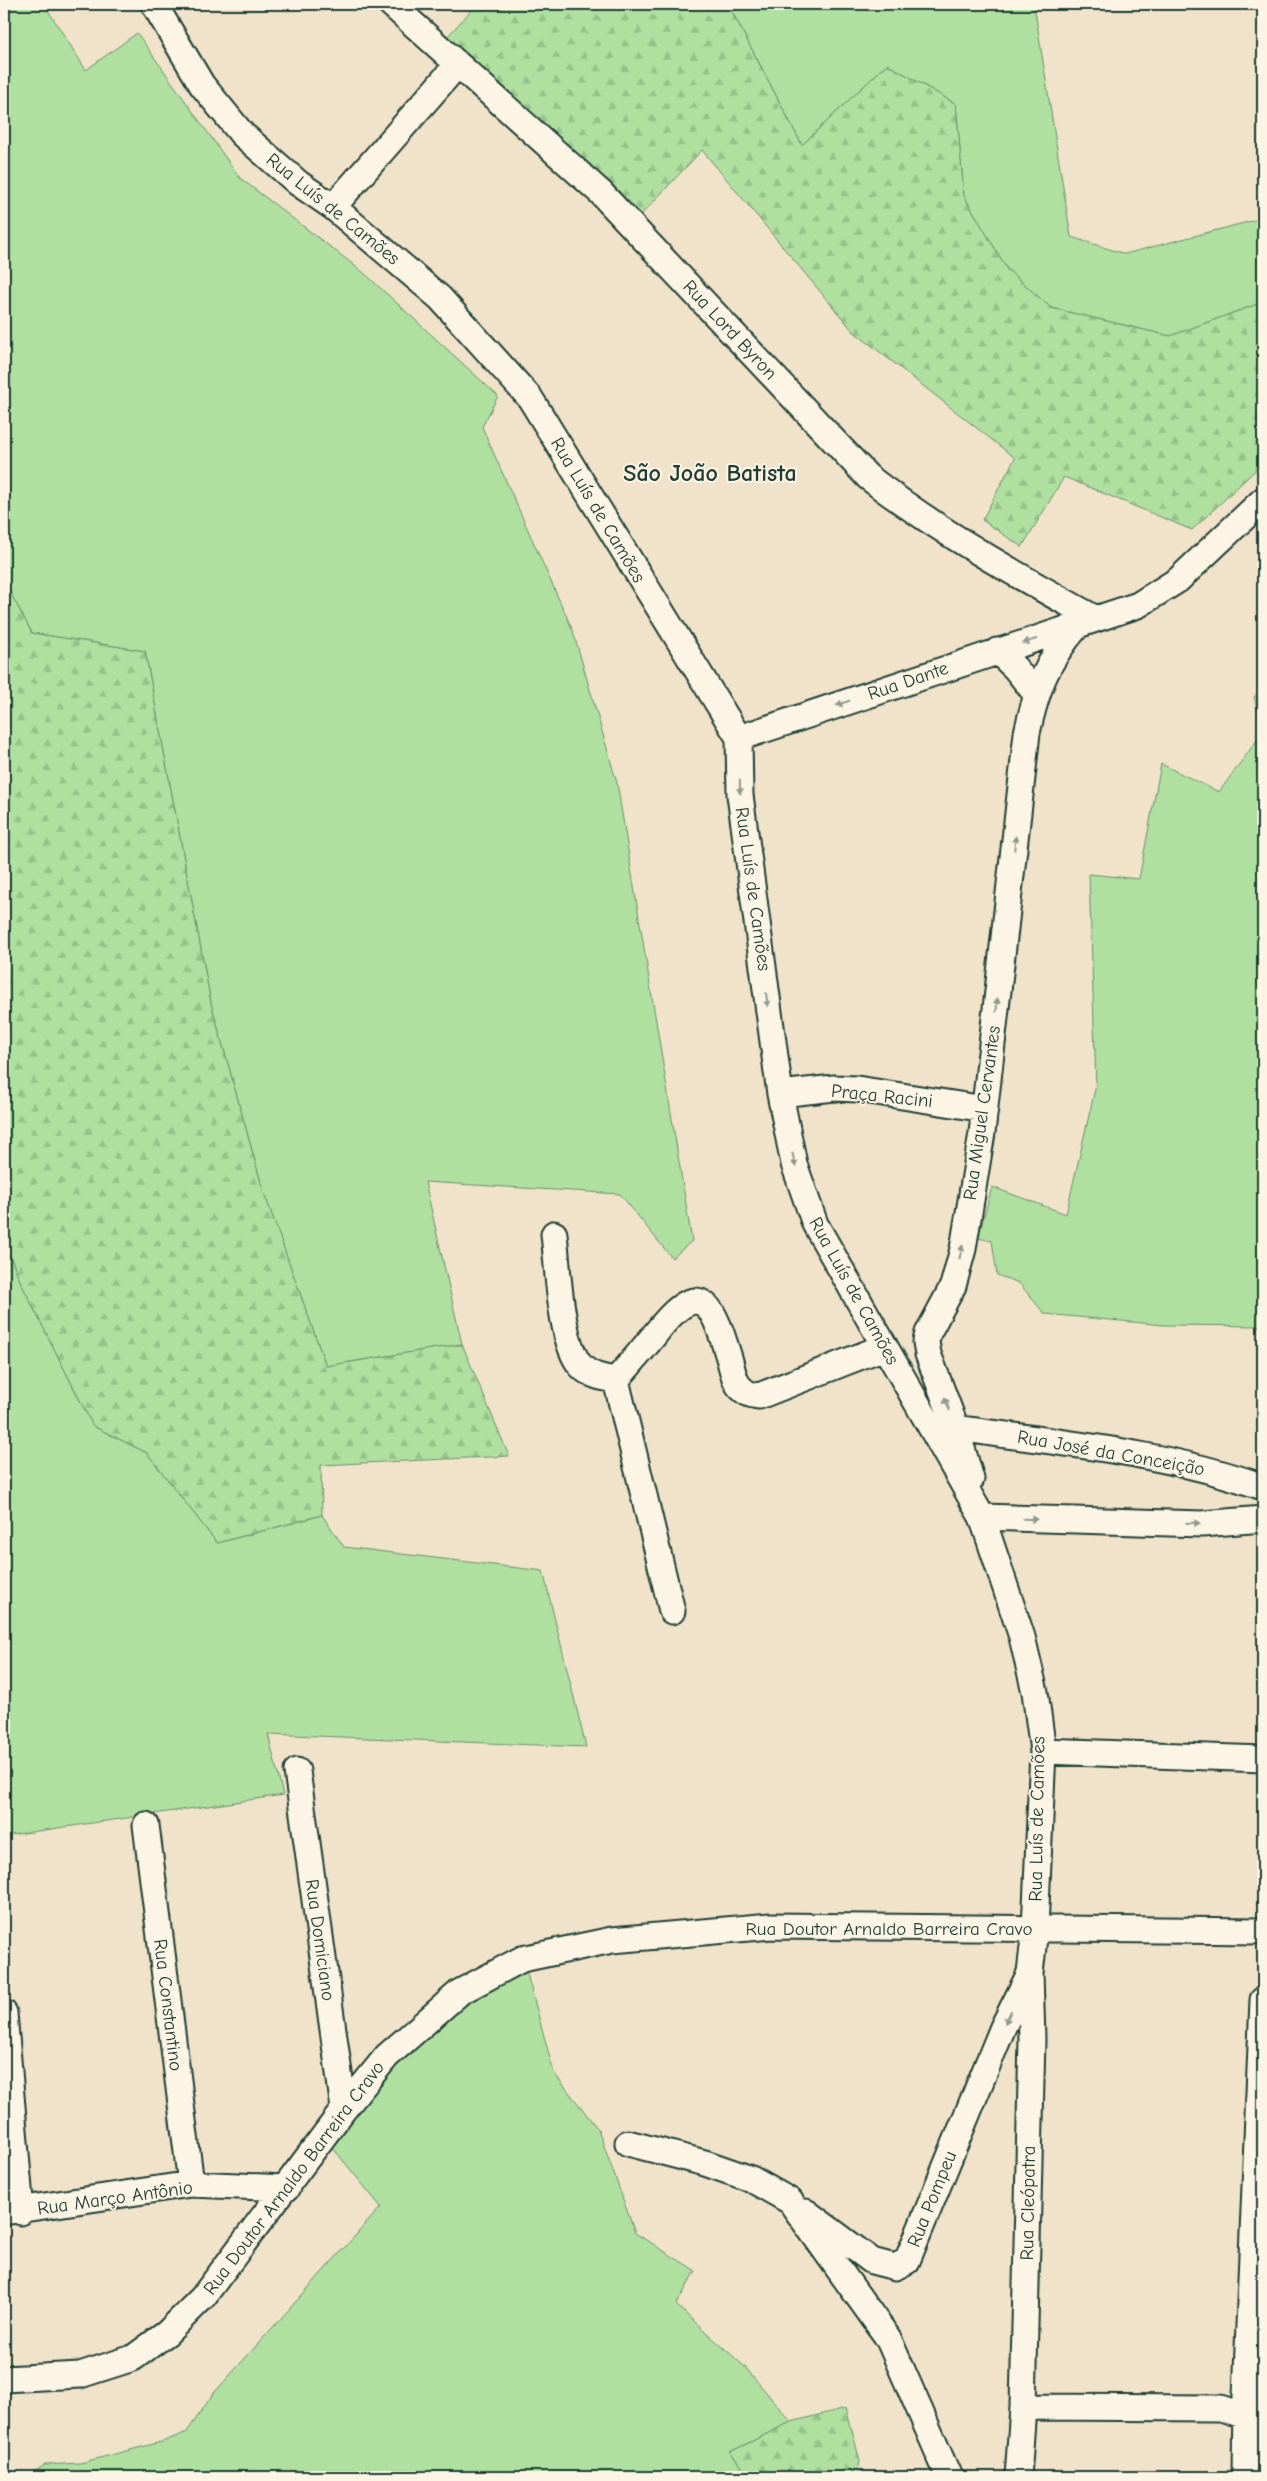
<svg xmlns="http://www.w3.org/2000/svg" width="1267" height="2481" viewBox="0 0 1267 2481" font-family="'Comic Neue',sans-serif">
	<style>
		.grass { fill: #afe0a0; stroke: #678e6a }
		.forest { fill: url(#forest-firs); stroke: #678e6a }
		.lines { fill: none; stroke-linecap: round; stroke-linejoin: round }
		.minor-casing { stroke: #1f3d34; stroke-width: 29 }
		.minor { stroke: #fcf5e5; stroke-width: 25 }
		.oneway { fill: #8e998c }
		.labels { text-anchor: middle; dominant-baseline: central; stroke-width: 4; stroke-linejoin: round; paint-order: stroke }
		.street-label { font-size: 19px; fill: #1f3d34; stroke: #fcf5e5 }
		.district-label { font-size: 24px; font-weight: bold; fill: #1f3d34; stroke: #fcf5e5 }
	</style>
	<defs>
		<pattern id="forest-firs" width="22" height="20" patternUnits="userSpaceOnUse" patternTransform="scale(1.25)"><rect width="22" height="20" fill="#afe0a0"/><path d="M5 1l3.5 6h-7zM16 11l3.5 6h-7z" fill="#96c18a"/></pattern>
	</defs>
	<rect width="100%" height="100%" fill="#f1e3ca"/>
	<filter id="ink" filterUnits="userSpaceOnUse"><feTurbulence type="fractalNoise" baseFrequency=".02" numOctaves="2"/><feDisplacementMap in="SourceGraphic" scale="10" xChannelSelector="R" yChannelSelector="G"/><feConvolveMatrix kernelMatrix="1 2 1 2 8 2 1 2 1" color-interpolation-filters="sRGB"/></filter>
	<g filter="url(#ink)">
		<path class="grass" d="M 4,4 L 44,4 L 86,70 L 137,33 L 240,178 L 363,272 L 498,396 L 482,427 L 573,631 L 617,783 L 692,1241 L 672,1258 L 620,1194 L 425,1182 L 462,1344 L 326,1366 L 263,1190 L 211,1003 L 145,651 L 32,633 L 4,581 L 4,499 L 9,490 L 4,481 Z
			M 728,4 L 1039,4 L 1034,5 L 1071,237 L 1125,254 L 1263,218 L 1263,302 L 1170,336 L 1051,308 L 1007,269 L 964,196 L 956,104 L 887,64 L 802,145 Z
			M 1263,686 L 1263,727 L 1254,697 Z
			M 1263,732 L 1263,1326 L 1164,1325 L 1045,1314 L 1019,1283 L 997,1275 L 992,1241 L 978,1238 L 992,1187 L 1066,1214 L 1096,1085 L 1089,874 L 1139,879 L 1161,764 L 1219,792 Z
			M 4,1240 L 21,1283 L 93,1426 L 147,1453 L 217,1543 L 322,1515 L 344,1547 L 543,1571 L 586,1747 L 268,1734 L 283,1795 L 4,1836 Z
			M 526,1970 L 554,2073 L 598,2129 L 635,2233 L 696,2271 L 676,2305 L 745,2367 L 791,2422 L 730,2452 L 750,2477 L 25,2477 L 45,2465 L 80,2463 L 165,2441 L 187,2432 L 213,2394 L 381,2207 L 332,2147 C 367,2089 419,2035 475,1995 C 490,1985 509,1978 526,1970 Z"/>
		<path class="forest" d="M 477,4 L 728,4 L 802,145 L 887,64 L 956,104 L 964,196 L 1007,269 L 1051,308 L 1170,336 L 1263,302 L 1263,463 L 1192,530 L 1064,477 L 1022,547 L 982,520 L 1015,458 L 853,331 L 702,150 L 639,217 L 446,38 Z
			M 4,581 L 32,633 L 145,651 L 211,1003 L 263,1190 L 326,1366 L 462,1344 L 509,1456 L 321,1465 L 322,1515 L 217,1543 L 147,1453 L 93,1426 L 21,1283 L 4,1240 Z
			M 846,2408 L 860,2461 L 857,2477 L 750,2477 L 730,2452 L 791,2422 Z"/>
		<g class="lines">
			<defs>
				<path id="minor" d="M 154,4 L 202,85 L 242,134 L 298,183 L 333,207 L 440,298 L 530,398 L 739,738 L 740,795 L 780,1094 L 794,1164 L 815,1224 L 982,1517 L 1022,1637 L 1035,1692 L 1043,1751 L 1035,1929 L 1030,1973 L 1032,2039 L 1023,2407 L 1018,2477
					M 391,4 L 601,193 L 868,477 C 939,532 1017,575 1096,619
					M 333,207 L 457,65
					M 997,651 L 1015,668 L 1036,694
					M 739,738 L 1138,605 L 1178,580 L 1263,500
					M 780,1094 L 834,1088 L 857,1089 L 985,1109
					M 554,1234 C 558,1267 560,1343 581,1366 C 590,1376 604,1378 616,1380 C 630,1365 643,1349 656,1333 C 703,1272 714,1308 730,1361 C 732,1369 734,1380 739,1386 C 745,1393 750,1395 759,1396 L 884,1347
					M 616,1380 L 672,1611
					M 956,1428 C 1058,1443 1166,1452 1263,1487
					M 971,1479 L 956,1428 L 928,1354 L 926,1342 L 928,1333 L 953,1286 L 963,1249 L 982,1133 L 1027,733 C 1037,688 1046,662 1077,626
					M 982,1517 L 1202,1524 L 1263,1519
					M 1043,1751 L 1263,1759
					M 297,1771 L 344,2109
					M 146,1825 L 191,2184
					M 4,2013 L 21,2212
					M 628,2143 L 705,2163 L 751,2179 L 790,2201 L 888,2338 L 949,2477
					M 4,2212 L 191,2184 L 287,2188
					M 806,2212 L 872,2261 L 895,2267 L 907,2261 L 1003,2027 L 1029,1975
					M 4,2379 L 80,2375 L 133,2358 L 167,2333 L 203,2297 L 344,2109 L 387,2056 L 460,1992 L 522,1959 L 612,1940 L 771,1926 L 1263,1931
					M 1023,2407 L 1221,2408 L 1246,2416 L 1261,2417
					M 1245,2477 L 1246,2395 L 1263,2000"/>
			</defs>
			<use href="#minor" class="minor-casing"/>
			<use href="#minor" class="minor"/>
		</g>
		<defs><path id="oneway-solid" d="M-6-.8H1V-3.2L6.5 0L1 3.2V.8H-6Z" transform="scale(1.25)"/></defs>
		<g class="oneway">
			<use href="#oneway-solid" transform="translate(1030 641) rotate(163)"/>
			<use href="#oneway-solid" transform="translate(843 703) rotate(161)"/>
			<use href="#oneway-solid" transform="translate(740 787) rotate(89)"/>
			<use href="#oneway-solid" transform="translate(1015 843) rotate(-84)"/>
			<use href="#oneway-solid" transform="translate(767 1000) rotate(82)"/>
			<use href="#oneway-solid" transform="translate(997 1005) rotate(-84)"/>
			<use href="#oneway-solid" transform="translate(794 1160) rotate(77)"/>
			<use href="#oneway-solid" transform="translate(961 1252) rotate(-77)"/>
			<use href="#oneway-solid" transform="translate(947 1404) rotate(-111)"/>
			<use href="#oneway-solid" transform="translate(1030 1519) rotate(2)"/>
			<use href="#oneway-solid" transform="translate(1193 1523) rotate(2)"/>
			<use href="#oneway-solid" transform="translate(1008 2017) rotate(116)"/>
		</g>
	</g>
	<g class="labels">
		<g class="street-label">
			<text transform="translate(333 209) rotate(39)">Rua Luís de Camões</text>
			<text transform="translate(730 330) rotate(47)">Rua Lord Byron</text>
			<text transform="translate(598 510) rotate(59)">Rua Luís de Camões</text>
			<text transform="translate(908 681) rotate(-19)">Rua Dante</text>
			<text transform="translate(753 889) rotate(82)">Rua Luís de Camões</text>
			<text transform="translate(882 1096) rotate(6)">Praça Racini</text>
			<text transform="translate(982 1113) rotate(-82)">Rua Miguel Cervantes</text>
			<text transform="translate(854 1291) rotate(61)">Rua Luís de Camões</text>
			<text transform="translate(1111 1453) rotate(10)">Rua José da Conceição</text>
			<text transform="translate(1037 1819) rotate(-89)">Rua Luís de Camões</text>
			<text x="889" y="1929">Rua Doutor Arnaldo Barreira Cravo</text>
			<text transform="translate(320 1940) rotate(82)">Rua Domiciano</text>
			<text transform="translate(168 2005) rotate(83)">Rua Constantino</text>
			<text transform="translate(294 2178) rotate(-53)">Rua Doutor Arnaldo Barreira Cravo</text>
			<text transform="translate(115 2198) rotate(-8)">Rua Março Antônio</text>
			<text transform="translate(932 2199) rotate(-68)">Rua Pompeu</text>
			<text transform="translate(1028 2203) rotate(-89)">Rua Cleópatra</text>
		</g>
		<g class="district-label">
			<text x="710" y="473">São João Batista</text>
		</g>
	</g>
	<rect width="1267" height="2481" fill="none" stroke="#fcf5e5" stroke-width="20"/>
	<rect x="10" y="10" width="1247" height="2461" fill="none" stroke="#1f3d34" stroke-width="2" filter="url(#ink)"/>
</svg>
